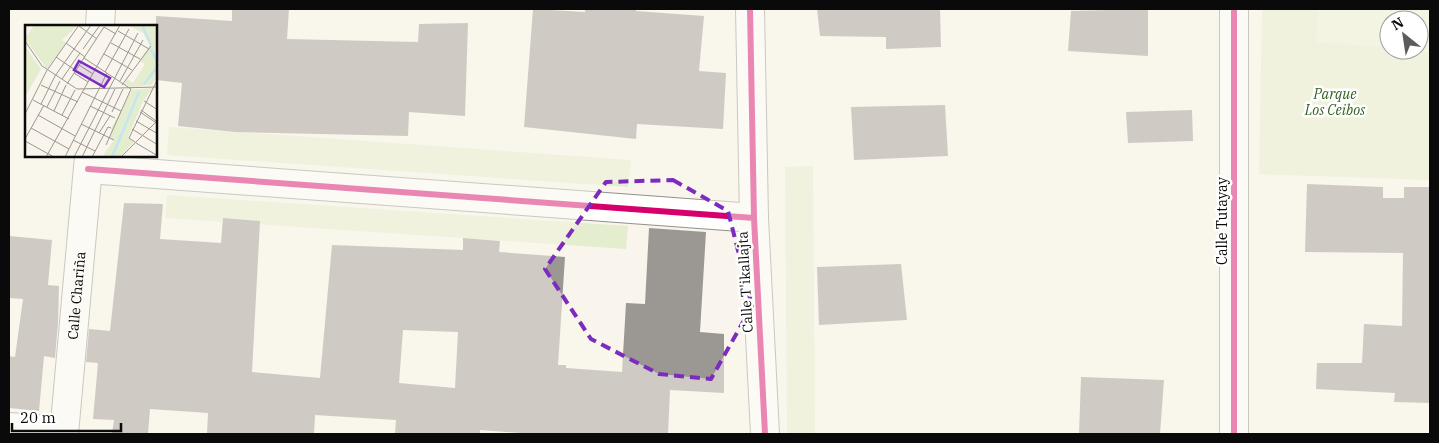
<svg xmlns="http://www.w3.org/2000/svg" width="1439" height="443" viewBox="0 0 1439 443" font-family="'IBM Plex Serif',serif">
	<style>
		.green { fill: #e4edcd; fill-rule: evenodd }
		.pitch { fill: #edf1d7 }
		.building { fill: #9b9893; fill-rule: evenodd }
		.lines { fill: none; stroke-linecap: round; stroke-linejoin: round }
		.minor-casing { stroke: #92908c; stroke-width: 30 }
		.minor { stroke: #fefefc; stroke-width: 28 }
		.cycleway-casing { stroke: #fff; stroke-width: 9 }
		.cycleway { stroke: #d6006c; stroke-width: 6 }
		.marked { fill: none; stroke: #7b2cbf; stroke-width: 4; stroke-dasharray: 10 6; stroke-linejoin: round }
		.labels { text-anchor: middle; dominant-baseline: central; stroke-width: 5; stroke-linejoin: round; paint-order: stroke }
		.park-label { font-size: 14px; font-style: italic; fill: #305e1e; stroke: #fff }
		.street-label { font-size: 14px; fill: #0a0a0a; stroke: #fff }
		.inset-river { fill: none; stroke: #c4e6f1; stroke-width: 2.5 }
		.inset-road { fill: none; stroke: #999792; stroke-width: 1 }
		.view { fill: #7b2cbf; fill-opacity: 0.15; stroke: #7b2cbf; stroke-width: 2.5 }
		.inset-edge { fill: none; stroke: #0a0a0a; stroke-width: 2.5 }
	</style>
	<rect width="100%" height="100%" fill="#f9f5ec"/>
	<path class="green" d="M 1262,9 L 1430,9 L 1430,180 L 1259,174 ZM 1389,20 L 1419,20 L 1419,50 L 1389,50 Z
		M 169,127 L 631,160 L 628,187 L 167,155 Z
		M 813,166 L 815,434 L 787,434 L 785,167 Z
		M 167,195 L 628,226 L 626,249 L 165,218 Z"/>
	<path class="pitch" d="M 1318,9 L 1430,9 L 1430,52 L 1408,50 L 1419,50 L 1419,20 L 1389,20 L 1389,48 L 1316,42 Z"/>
	<path class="building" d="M 232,9 L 289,9 L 287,39 L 418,42 L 419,24 L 468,23 L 465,116 L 409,112 L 408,136 L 235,132 L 178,126 L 182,83 L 156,80 L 156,16 L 232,21 Z
		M 533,9 L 585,12 L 585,9 L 636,9 L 636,11 L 704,16 L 699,71 L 726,73 L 723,129 L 637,124 L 636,139 L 524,127 Z
		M 817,9 L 940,9 L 941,47 L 886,49 L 886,37 L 820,36 Z
		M 1148,9 L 1148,56 L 1068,51 L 1071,11 Z
		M 945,105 L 948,156 L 854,160 L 851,107 Z
		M 1192,110 L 1193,141 L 1128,143 L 1126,112 Z
		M 1307,184 L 1383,187 L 1383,198 L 1404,198 L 1404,187 L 1430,187 L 1430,403 L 1394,402 L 1395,393 L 1316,389 L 1317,363 L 1362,363 L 1364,324 L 1402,326 L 1403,253 L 1305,252 Z
		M 124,203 L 163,204 L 160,239 L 221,243 L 223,218 L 260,221 L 252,372 L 320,378 L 332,245 L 463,250 L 463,238 L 500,241 L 499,252 L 565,257 L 558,365 L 566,365 L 566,368 L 622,372 L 626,303 L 645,304 L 649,228 L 706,232 L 700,332 L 724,334 L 724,393 L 670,390 L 668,434 L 534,434 L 480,430 L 480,434 L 395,434 L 396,420 L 315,415 L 314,434 L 207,434 L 208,413 L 150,409 L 148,434 L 112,434 L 114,420 L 93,419 L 98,363 L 86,362 L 89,329 L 110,331 ZM 403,330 L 458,332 L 455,388 L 399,383 Z
		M 9,236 L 52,240 L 48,285 L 59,286 L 58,323 L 55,358 L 44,356 L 39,411 L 9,408 L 9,356 L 15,357 L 23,299 L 9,298 Z
		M 901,264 L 907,320 L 819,325 L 817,267 Z
		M 1081,377 L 1164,380 L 1160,434 L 1079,434 Z"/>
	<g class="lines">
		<defs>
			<g id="minor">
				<path d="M 750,9 L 754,218 L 765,434"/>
				<path d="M 100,26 L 101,9"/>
				<path d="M 88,169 L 754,218"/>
				<path d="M 9,427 L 64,431"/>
				<path id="s1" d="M 64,434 L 89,156"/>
				<path d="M 1234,434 L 1234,9"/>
			</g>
		</defs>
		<use href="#minor" class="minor-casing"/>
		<use href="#minor" class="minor"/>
		<defs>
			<path id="cycleway" d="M 750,9 L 754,218 L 765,434
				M 88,169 L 754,218
				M 1234,434 L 1234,9"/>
		</defs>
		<use href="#cycleway" class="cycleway-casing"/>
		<use href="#cycleway" class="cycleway"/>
	</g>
	<path d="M0 0H1439V443H0ZM 673,180 L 728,211 L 752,306 L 711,379 L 659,374 L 591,339 L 545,269 L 606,182 Z" fill="#f9f5ec" fill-opacity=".55" fill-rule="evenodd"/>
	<path class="marked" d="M 673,180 L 728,211 L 752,306 L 711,379 L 659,374 L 591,339 L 545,269 L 606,182 Z"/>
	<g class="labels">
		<g class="park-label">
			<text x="1335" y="94">Parque<tspan x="1335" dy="16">Los Ceibos</tspan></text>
		</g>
		<g class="street-label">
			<text transform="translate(1222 221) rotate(-90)">Calle Tutayay</text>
			<text transform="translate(745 282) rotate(-93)">Calle T'ikallajta</text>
			<text stroke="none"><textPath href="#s1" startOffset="139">Calle Chariña</textPath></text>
		</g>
	</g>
	<g transform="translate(25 25)">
		<rect width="132" height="132" fill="#f9f5ec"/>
		<path d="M 9,0 L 53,0 L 37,15 L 41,18 L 22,44 L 0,14 ZM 128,0 L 132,3 L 132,53 L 126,60 L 106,62 L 99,59 L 102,54 L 108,58 L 120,39 L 114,36 L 125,20 L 118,8 L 105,1 ZM 0,21 L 16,44 L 0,72 ZM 128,63 L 118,76 L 103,112 L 109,117 L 95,132 L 77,132 L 89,115 L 85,112 L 87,102 L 107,65 Z" fill="#e4edcd"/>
		<path class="inset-river" d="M 117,0 L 126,20M 126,24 L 133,39M 119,59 L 133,41M 87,132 L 114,67"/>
		<path class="inset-road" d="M 54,1 L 72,14M 93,6 L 124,24M 0,16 L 17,41 L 52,64 L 133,62M 41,18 L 60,32M 86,18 L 115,34M 58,24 L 75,0M 79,29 L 107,45M 31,32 L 50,45M 59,33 L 106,64 L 81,120M 54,40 L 68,49M 23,44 L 54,0M 80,47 L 104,4M 49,48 L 63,57M 37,54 L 55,28M 95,56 L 118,15M 42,59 L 79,2 L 91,9M 16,60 L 53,77M 97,60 L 126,21M 57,67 L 96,86M 8,75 L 44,94M 119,76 L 133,85M 16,79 L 30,51 L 66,0M 65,81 L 90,93M 22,82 L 35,56M 116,85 L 131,96M 29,86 L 41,60M 87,87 L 98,64M 115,87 L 133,99M 0,89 L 22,45M 13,90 L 50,111M 37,90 L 50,65M 111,96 L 133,109M 56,99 L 89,115M 6,103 L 44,124M 107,104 L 133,120M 74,108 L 85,91M 0,114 L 19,80M 48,115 L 70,126M 0,116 L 29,132M 110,117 L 104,113 L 133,53M 111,118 L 133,131M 21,132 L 95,0M 40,132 L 82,48M 49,132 L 113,8M 57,132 L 90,64M 67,132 L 83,102 L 86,103M 96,132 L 133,95"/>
		<path class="view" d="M 54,36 L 85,53 L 79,62 L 49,45 Z"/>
		<rect width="132" height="132" class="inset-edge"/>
	</g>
	<rect width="1439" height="443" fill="none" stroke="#0a0a0a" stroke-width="20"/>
	<g transform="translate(1404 35) rotate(330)"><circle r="24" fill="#ffffff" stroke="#9d9d9d"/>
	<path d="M0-4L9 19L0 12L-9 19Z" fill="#5e5c59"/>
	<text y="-8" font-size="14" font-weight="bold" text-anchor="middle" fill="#0a0a0a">N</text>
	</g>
	<path d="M12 423v8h109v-8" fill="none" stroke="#0a0a0a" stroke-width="2.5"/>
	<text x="20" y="423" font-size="15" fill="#0a0a0a" stroke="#ffffff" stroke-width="4" paint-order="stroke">20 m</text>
</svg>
